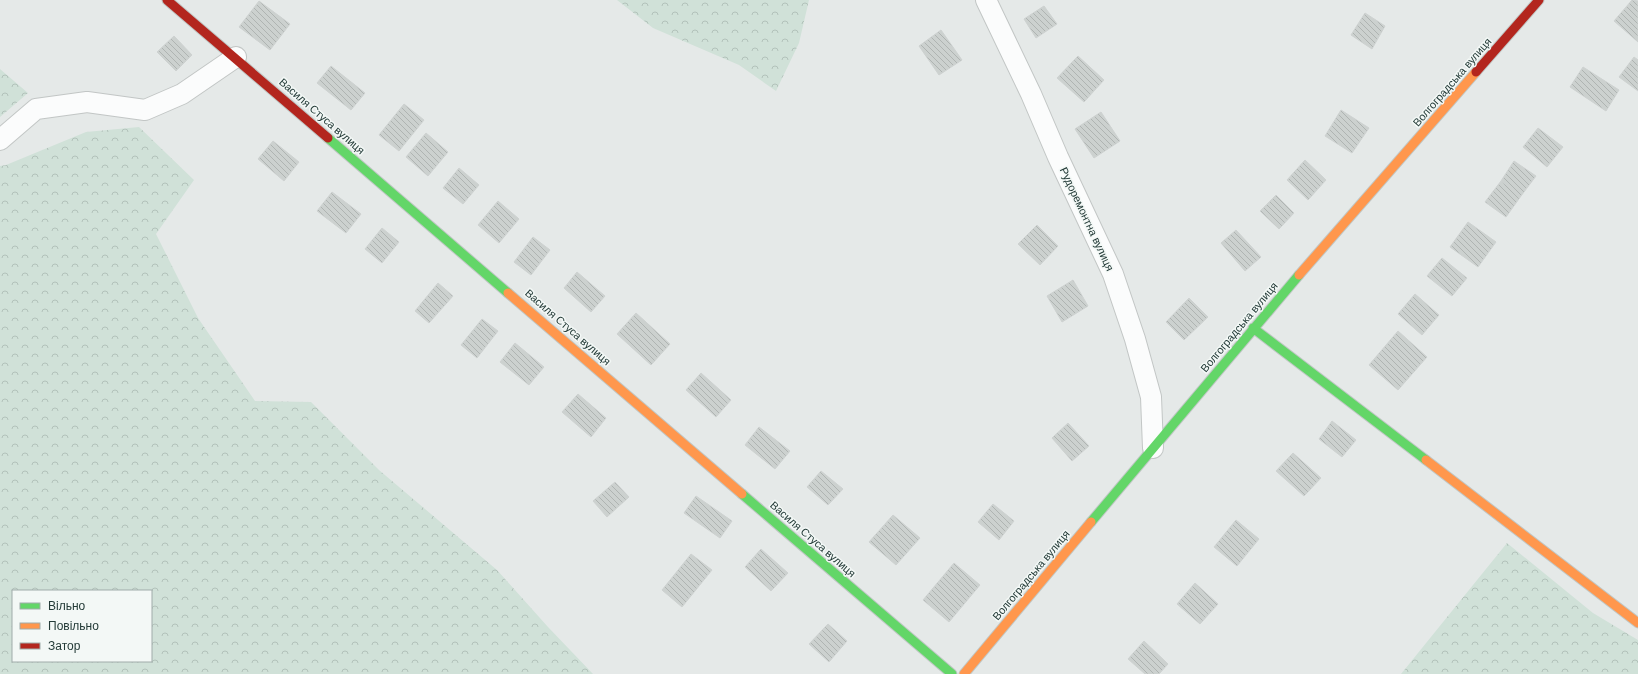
<svg xmlns="http://www.w3.org/2000/svg" width="1638" height="674" viewBox="0 0 1638 674" font-family="'DM Sans',sans-serif">
	<style>
		.forest { fill: url(#forest-crowns); fill-rule: evenodd }
		.building { fill: url(#building-back-hatch); stroke: #ced2d1 }
		.lines { fill: none; stroke-linecap: round; stroke-linejoin: round }
		.street-casing { stroke: #c2c6c5; stroke-width: 22 }
		.fast-casing { stroke: #c0c7c5; stroke-width: 11 }
		.slow-casing { stroke: #c0c7c5; stroke-width: 11 }
		.jam-casing { stroke: #c0c7c5; stroke-width: 11 }
		.street { stroke: #fbfcfc; stroke-width: 20 }
		.fast { stroke: #63d668; stroke-width: 9 }
		.slow { stroke: #ff974d; stroke-width: 9 }
		.jam { stroke: #b3261e; stroke-width: 9 }
		.labels { text-anchor: middle; dominant-baseline: central; stroke-width: 3; stroke-linejoin: round; paint-order: stroke }
		.street-label { font-size: 11px; fill: #243b38; stroke: #f3f8f6 }
	</style>
	<defs>
		<pattern id="forest-crowns" width="20" height="18" patternUnits="userSpaceOnUse"><rect width="20" height="18" fill="#d0e1d8"/><path d="M2 6a3 3 0 1 1 6 0M12 15a3 3 0 1 1 6 0" fill="none" stroke="#b2c2ba"/></pattern>
		<pattern id="building-back-hatch" width="6" height="6" patternUnits="userSpaceOnUse"><rect width="6" height="6" fill="#ccd1cf"/><path d="M-1 5l2 2M0 0l6 6M5-1l2 2" fill="none" stroke="#afb4b2"/></pattern>
	</defs>
	<rect width="100%" height="100%" fill="#e5e9e8"/>
	<path class="forest" d="M 617,0 L 809,0 L 799,43 L 776,91 L 739,65 L 653,28 Z
		M 0,69 L 28,93 L 0,117 Z
		M 139,127 L 194,180 L 156,234 L 198,318 L 255,401 L 311,402 L 379,470 L 497,570 L 548,627 L 593,674 L 0,674 L 0,166 L 6,165 L 86,132 ZM 13,591 L 151,591 L 151,661 L 13,661 Z
		M 1507,543 L 1593,613 L 1638,640 L 1638,674 L 1401,674 Z"/>
	<path class="building" d="M 1632,0 L 1638,1 L 1638,42 L 1614,21 Z
		M 259,1 L 290,24 L 270,50 L 239,27 Z
		M 1044,6 L 1057,24 L 1036,38 L 1024,19 Z
		M 1365,13 L 1385,26 L 1372,49 L 1351,35 Z
		M 941,30 L 962,60 L 939,75 L 919,46 Z
		M 174,36 L 192,55 L 176,71 L 157,52 Z
		M 1078,56 L 1104,80 L 1084,102 L 1057,78 Z
		M 1634,57 L 1638,60 L 1638,91 L 1619,77 Z
		M 331,66 L 365,93 L 351,110 L 317,83 Z
		M 1583,67 L 1619,90 L 1606,111 L 1570,87 Z
		M 404,104 L 424,120 L 399,151 L 379,135 Z
		M 1341,110 L 1369,128 L 1352,153 L 1325,136 Z
		M 1101,112 L 1120,141 L 1094,158 L 1075,129 Z
		M 1538,128 L 1563,147 L 1547,167 L 1523,147 Z
		M 426,133 L 448,152 L 428,176 L 406,157 Z
		M 273,141 L 299,162 L 284,181 L 258,159 Z
		M 1305,160 L 1326,180 L 1308,200 L 1287,180 Z
		M 1514,161 L 1536,176 L 1521,196 L 1501,181 Z
		M 459,168 L 479,185 L 463,204 L 443,188 Z
		M 1501,181 L 1521,196 L 1506,217 L 1485,202 Z
		M 332,192 L 361,214 L 346,233 L 317,211 Z
		M 1276,195 L 1294,213 L 1279,229 L 1260,211 Z
		M 498,201 L 519,219 L 499,243 L 478,225 Z
		M 1468,222 L 1496,242 L 1478,267 L 1450,247 Z
		M 1037,225 L 1058,246 L 1040,265 L 1018,244 Z
		M 382,228 L 399,242 L 382,263 L 365,249 Z
		M 1236,230 L 1261,257 L 1245,271 L 1221,243 Z
		M 533,237 L 550,250 L 531,275 L 514,262 Z
		M 1442,258 L 1467,278 L 1452,296 L 1427,276 Z
		M 577,272 L 605,296 L 591,312 L 564,288 Z
		M 1073,280 L 1088,306 L 1062,322 L 1047,296 Z
		M 438,283 L 453,296 L 429,323 L 415,311 Z
		M 1415,294 L 1439,315 L 1422,335 L 1398,314 Z
		M 1189,298 L 1208,317 L 1184,340 L 1166,322 Z
		M 636,313 L 670,344 L 651,365 L 617,334 Z
		M 482,319 L 498,331 L 477,358 L 461,345 Z
		M 1398,331 L 1427,357 L 1398,390 L 1369,365 Z
		M 515,343 L 544,367 L 529,385 L 500,362 Z
		M 701,373 L 731,400 L 716,417 L 686,390 Z
		M 578,394 L 606,418 L 591,437 L 562,412 Z
		M 1332,421 L 1356,440 L 1342,457 L 1319,439 Z
		M 1068,423 L 1089,446 L 1072,461 L 1052,438 Z
		M 759,427 L 790,451 L 775,469 L 745,445 Z
		M 1293,453 L 1321,478 L 1304,496 L 1276,471 Z
		M 821,471 L 843,489 L 828,505 L 807,487 Z
		M 615,482 L 629,497 L 607,517 L 593,501 Z
		M 696,496 L 732,521 L 720,538 L 684,513 Z
		M 993,504 L 1014,521 L 999,540 L 978,522 Z
		M 893,515 L 920,538 L 896,565 L 869,542 Z
		M 1236,520 L 1259,539 L 1237,566 L 1214,547 Z
		M 761,549 L 788,573 L 771,591 L 745,567 Z
		M 691,554 L 712,570 L 682,607 L 662,590 Z
		M 954,563 L 980,585 L 949,622 L 923,600 Z
		M 1195,583 L 1218,604 L 1200,624 L 1177,604 Z
		M 828,624 L 847,641 L 829,662 L 809,644 Z
		M 1144,641 L 1168,664 L 1159,674 L 1145,674 L 1128,659 Z"/>
	<g class="lines">
		<defs>
			<path id="street" d="M 986,0 L 1031,94 L 1058,157 L 1113,274 L 1135,339 L 1151,397 L 1153,448
				M 0,140 L 36,109 L 87,102 L 145,110 L 182,94 L 236,57"/>
			<path id="fast" d="M 328,138 L 508,293
				M 1253,328 L 1426,460
				M 742,494 L 952,674
				M 1091,522 L 1299,275"/>
			<path id="slow" d="M 1299,275 L 1476,72
				M 508,293 L 742,494
				M 1426,460 L 1638,623
				M 964,674 L 1091,522"/>
			<path id="jam" d="M 167,0 L 328,138
				M 1476,72 L 1539,0"/>
		</defs>
		<use href="#street" class="street-casing"/>
		<use href="#fast" class="fast-casing"/>
		<use href="#slow" class="slow-casing"/>
		<use href="#jam" class="jam-casing"/>
		<use href="#street" class="street"/>
		<use href="#fast" class="fast"/>
		<use href="#slow" class="slow"/>
		<use href="#jam" class="jam"/>
	</g>
	<g class="labels">
		<g class="street-label">
			<text transform="translate(1452 82) rotate(-49)">Волгоградська вулиця</text>
			<text transform="translate(322 116) rotate(41)">Василя Стуса вулиця</text>
			<text transform="translate(1087 219) rotate(65)">Рудоремонтна вулиця</text>
			<text transform="translate(568 327) rotate(41)">Василя Стуса вулиця</text>
			<text transform="translate(1239 327) rotate(-50)">Волгоградська вулиця</text>
			<text transform="translate(813 539) rotate(41)">Василя Стуса вулиця</text>
			<text transform="translate(1031 575) rotate(-50)">Волгоградська вулиця</text>
		</g>
	</g>
	<rect x="12" y="590" width="140" height="72" fill="#f3f8f6" stroke="#a0acaa"/>
	<rect x="20" y="603" width="20" height="6" fill="#63d668" stroke="#a0acaa"/>
	<text x="48" y="610" font-size="12" fill="#243b38">Вільно</text>
	<rect x="20" y="623" width="20" height="6" fill="#ff974d" stroke="#a0acaa"/>
	<text x="48" y="630" font-size="12" fill="#243b38">Повільно</text>
	<rect x="20" y="643" width="20" height="6" fill="#b3261e" stroke="#a0acaa"/>
	<text x="48" y="650" font-size="12" fill="#243b38">Затор</text>
</svg>
